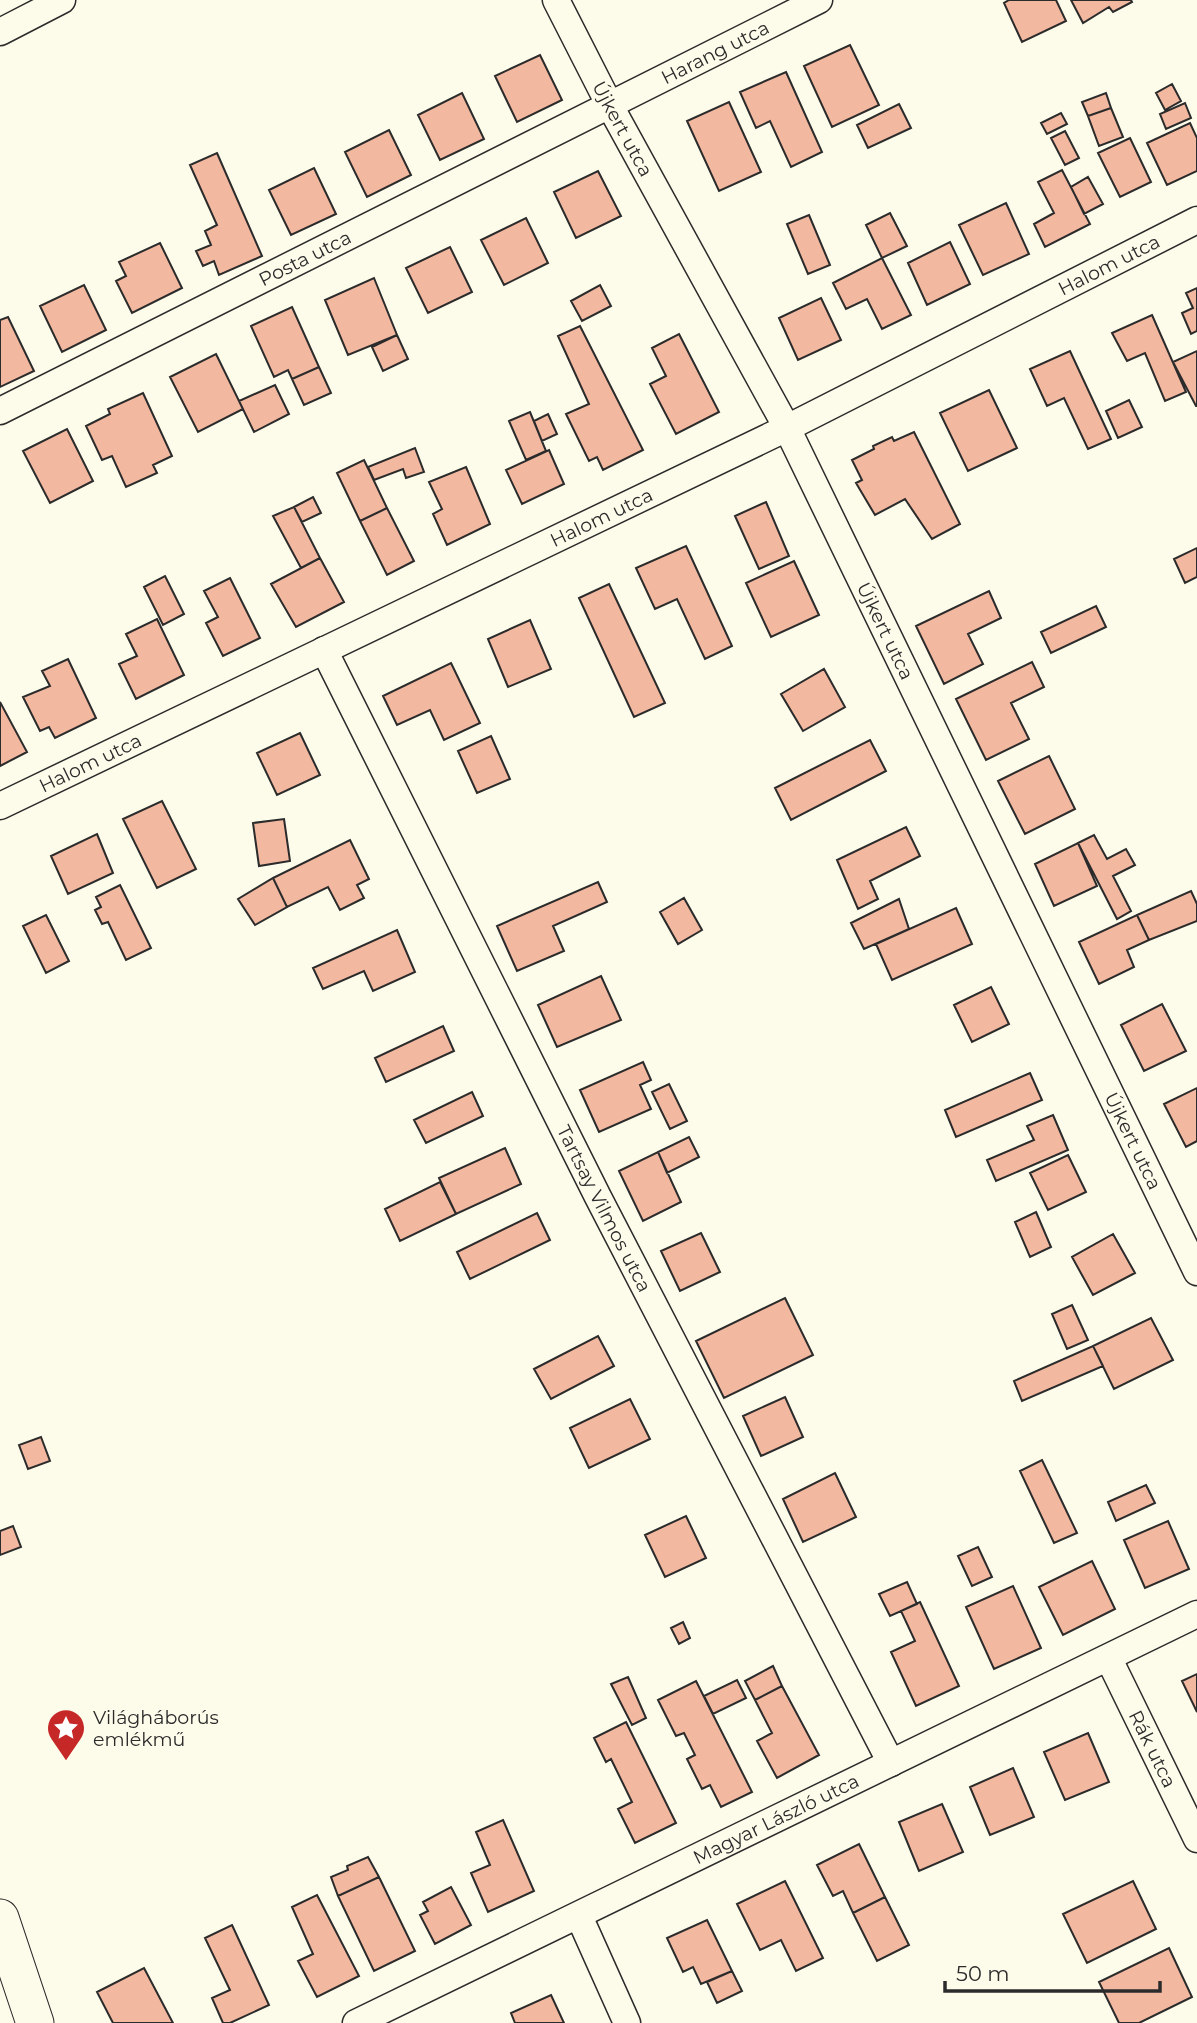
<svg xmlns="http://www.w3.org/2000/svg" width="1197" height="2023" viewBox="0 0 1197 2023" font-family="Montserrat,sans-serif">
	<style>
		.building { fill: #f2b8a0; stroke: #2b2b2b; stroke-width: 2 }
		.lines { fill: none; stroke-linecap: round; stroke-linejoin: round }
		.minor-casing { stroke: #2b2b2b; stroke-width: 29 }
		.secondary-casing { stroke: #2b2b2b; stroke-width: 39 }
		.minor { stroke: #fdfbea; stroke-width: 26 }
		.secondary { stroke: #fdfbea; stroke-width: 37 }
		.labels { text-anchor: middle; dominant-baseline: central; stroke-width: 5; stroke-linejoin: round; paint-order: stroke }
		.street-label { font-size: 19px; fill: #2b2b2b; stroke: #fdfbea }
		.poi-label { font-size: 19px; fill: #2b2b2b; stroke: #fdfbea; text-anchor: start }
	</style>
	<rect width="100%" height="100%" fill="#fdfbea"/>
	<path class="building" d="M 1009,0 L 1056,0 L 1066,21 L 1022,42 L 1004,3 Z
		M 1071,0 L 1131,0 L 1132,2 L 1113,12 L 1109,7 L 1083,23 Z
		M 850,45 L 879,105 L 832,127 L 804,66 Z
		M 540,55 L 562,100 L 517,122 L 495,76 Z
		M 786,72 L 822,152 L 791,167 L 770,121 L 756,128 L 740,92 Z
		M 1172,84 L 1181,101 L 1165,110 L 1156,93 Z
		M 462,93 L 484,139 L 440,160 L 418,115 Z
		M 1106,93 L 1111,108 L 1088,116 L 1082,102 Z
		M 729,102 L 761,172 L 719,191 L 687,121 Z
		M 1185,103 L 1191,118 L 1166,129 L 1160,114 Z
		M 899,104 L 911,128 L 868,148 L 857,125 Z
		M 1111,108 L 1123,137 L 1099,146 L 1088,116 Z
		M 1061,113 L 1067,124 L 1047,134 L 1041,123 Z
		M 1190,123 L 1197,138 L 1197,171 L 1167,185 L 1147,143 Z
		M 389,130 L 411,175 L 367,197 L 345,152 Z
		M 1065,131 L 1079,158 L 1065,165 L 1051,138 Z
		M 1130,138 L 1151,182 L 1120,197 L 1098,153 Z
		M 217,153 L 262,256 L 219,275 L 214,261 L 203,266 L 196,251 L 211,245 L 205,231 L 217,225 L 190,165 Z
		M 314,168 L 336,214 L 291,235 L 269,190 Z
		M 1062,170 L 1090,224 L 1045,247 L 1034,224 L 1054,213 L 1038,182 Z
		M 598,171 L 621,216 L 576,238 L 554,192 Z
		M 1088,177 L 1103,204 L 1084,214 L 1071,187 Z
		M 1006,203 L 1029,254 L 983,275 L 959,225 Z
		M 890,213 L 907,246 L 882,258 L 866,225 Z
		M 809,215 L 830,265 L 808,274 L 787,224 Z
		M 526,218 L 548,263 L 504,285 L 481,240 Z
		M 950,242 L 970,284 L 927,305 L 908,263 Z
		M 160,243 L 182,288 L 132,313 L 116,281 L 126,276 L 119,262 Z
		M 450,247 L 472,292 L 428,313 L 406,268 Z
		M 882,258 L 911,315 L 882,329 L 867,299 L 846,309 L 833,283 Z
		M 374,278 L 397,335 L 348,355 L 325,300 Z
		M 84,285 L 106,330 L 62,352 L 40,306 Z
		M 600,285 L 611,306 L 582,321 L 571,301 Z
		M 1197,288 L 1197,331 L 1191,334 L 1182,313 L 1193,308 L 1186,293 Z
		M 821,298 L 841,340 L 798,360 L 779,318 Z
		M 292,307 L 319,367 L 292,379 L 288,370 L 274,377 L 251,326 Z
		M 1152,315 L 1186,392 L 1165,401 L 1145,353 L 1127,361 L 1112,333 Z
		M 8,317 L 34,371 L 0,387 L 0,320 Z
		M 580,326 L 643,450 L 603,470 L 597,457 L 589,461 L 566,414 L 589,404 L 558,336 Z
		M 679,334 L 719,412 L 676,434 L 650,384 L 666,376 L 652,348 Z
		M 397,335 L 408,359 L 383,371 L 372,347 Z
		M 1070,351 L 1111,439 L 1088,449 L 1064,398 L 1047,406 L 1030,369 Z
		M 1197,351 L 1197,406 L 1196,406 L 1173,362 Z
		M 216,354 L 243,409 L 198,432 L 170,377 Z
		M 319,367 L 331,393 L 304,405 L 292,379 Z
		M 275,385 L 289,414 L 254,432 L 239,401 Z
		M 989,390 L 1017,448 L 968,471 L 940,413 Z
		M 143,393 L 172,456 L 153,465 L 157,473 L 126,487 L 112,456 L 102,460 L 86,426 L 110,414 L 108,409 Z
		M 1129,400 L 1142,427 L 1118,438 L 1106,411 Z
		M 530,412 L 546,451 L 526,460 L 509,421 Z
		M 548,414 L 557,434 L 542,441 L 534,421 Z
		M 67,429 L 93,481 L 50,503 L 23,451 Z
		M 914,432 L 960,524 L 932,539 L 905,499 L 875,515 L 856,483 L 862,480 L 852,460 L 874,449 L 873,446 L 892,437 L 894,441 Z
		M 415,448 L 424,472 L 406,478 L 403,469 L 374,480 L 368,467 Z
		M 549,450 L 564,484 L 522,504 L 506,470 Z
		M 364,460 L 387,508 L 360,521 L 337,473 Z
		M 466,467 L 490,524 L 447,545 L 433,514 L 442,509 L 429,482 Z
		M 313,497 L 321,513 L 302,522 L 294,507 Z
		M 766,502 L 789,556 L 759,569 L 735,516 Z
		M 294,507 L 320,558 L 301,568 L 273,516 Z
		M 387,508 L 414,561 L 387,575 L 360,521 Z
		M 686,546 L 732,646 L 705,659 L 677,599 L 655,609 L 636,568 Z
		M 1197,548 L 1197,577 L 1185,583 L 1174,559 Z
		M 320,558 L 344,602 L 296,627 L 271,584 Z
		M 794,561 L 819,615 L 771,637 L 746,583 Z
		M 165,576 L 184,614 L 163,625 L 144,587 Z
		M 230,578 L 260,638 L 223,656 L 206,623 L 218,617 L 204,591 Z
		M 609,584 L 665,703 L 634,717 L 579,598 Z
		M 989,591 L 1001,618 L 968,634 L 983,664 L 944,684 L 916,626 Z
		M 1096,606 L 1106,627 L 1051,653 L 1041,632 Z
		M 157,619 L 184,675 L 136,699 L 119,664 L 137,656 L 126,634 Z
		M 530,620 L 551,669 L 508,687 L 488,639 Z
		M 68,659 L 96,718 L 55,738 L 49,727 L 40,731 L 23,697 L 50,686 L 42,671 Z
		M 1032,662 L 1044,687 L 1011,703 L 1029,739 L 986,760 L 956,699 Z
		M 451,663 L 480,723 L 444,740 L 430,710 L 397,725 L 383,696 Z
		M 824,669 L 845,707 L 803,731 L 781,694 Z
		M 0,702 L 27,752 L 0,766 Z
		M 300,733 L 320,775 L 277,795 L 257,753 Z
		M 491,736 L 510,779 L 477,793 L 458,751 Z
		M 870,740 L 886,771 L 791,820 L 775,788 Z
		M 1049,756 L 1075,809 L 1025,834 L 998,781 Z
		M 162,801 L 196,869 L 157,888 L 123,819 Z
		M 284,819 L 290,861 L 259,866 L 253,823 Z
		M 906,827 L 920,856 L 870,881 L 878,899 L 858,909 L 837,860 Z
		M 97,834 L 113,873 L 68,894 L 51,856 Z
		M 1094,835 L 1107,859 L 1126,849 L 1135,865 L 1113,876 L 1131,911 L 1117,919 L 1078,843 Z
		M 350,840 L 369,879 L 357,885 L 364,898 L 340,910 L 328,887 L 287,907 L 273,878 Z
		M 1078,843 L 1097,886 L 1054,906 L 1035,864 Z
		M 273,878 L 287,907 L 255,925 L 238,899 Z
		M 598,882 L 607,902 L 553,926 L 564,951 L 517,971 L 497,926 Z
		M 120,885 L 151,948 L 126,960 L 108,922 L 102,924 L 95,910 L 101,907 L 96,897 Z
		M 1191,891 L 1197,904 L 1197,921 L 1149,940 L 1137,915 Z
		M 684,898 L 702,930 L 678,944 L 660,912 Z
		M 899,899 L 909,929 L 864,949 L 851,923 Z
		M 956,908 L 972,944 L 892,980 L 876,944 Z
		M 46,915 L 69,961 L 46,973 L 23,926 Z
		M 1137,915 L 1149,940 L 1127,950 L 1134,967 L 1099,984 L 1079,942 Z
		M 397,930 L 415,972 L 373,991 L 364,971 L 323,989 L 313,968 Z
		M 601,976 L 621,1020 L 557,1047 L 538,1005 Z
		M 991,987 L 1009,1024 L 972,1042 L 954,1005 Z
		M 1162,1004 L 1186,1051 L 1144,1071 L 1121,1025 Z
		M 443,1026 L 454,1051 L 386,1082 L 375,1058 Z
		M 643,1062 L 651,1080 L 640,1085 L 651,1109 L 599,1132 L 580,1090 Z
		M 1030,1073 L 1042,1100 L 956,1137 L 945,1110 Z
		M 669,1084 L 687,1121 L 670,1129 L 652,1092 Z
		M 1197,1088 L 1197,1141 L 1186,1147 L 1164,1104 Z
		M 472,1092 L 483,1116 L 426,1143 L 414,1120 Z
		M 1053,1115 L 1068,1150 L 996,1181 L 987,1160 L 1034,1140 L 1027,1126 Z
		M 689,1137 L 699,1157 L 667,1173 L 658,1152 Z
		M 505,1148 L 521,1184 L 456,1214 L 439,1178 Z
		M 658,1152 L 681,1202 L 643,1221 L 619,1171 Z
		M 1068,1155 L 1086,1192 L 1048,1210 L 1030,1173 Z
		M 440,1182 L 456,1214 L 400,1241 L 385,1209 Z
		M 1036,1212 L 1051,1247 L 1030,1257 L 1015,1222 Z
		M 537,1213 L 550,1240 L 470,1279 L 457,1252 Z
		M 701,1233 L 720,1272 L 680,1291 L 661,1251 Z
		M 1113,1234 L 1135,1273 L 1093,1295 L 1072,1257 Z
		M 785,1298 L 813,1355 L 724,1398 L 696,1341 Z
		M 1072,1305 L 1088,1340 L 1067,1349 L 1052,1314 Z
		M 1151,1318 L 1173,1360 L 1114,1389 L 1093,1346 Z
		M 598,1336 L 614,1366 L 551,1399 L 534,1369 Z
		M 1093,1346 L 1103,1366 L 1022,1401 L 1014,1381 Z
		M 785,1397 L 803,1437 L 761,1456 L 743,1416 Z
		M 630,1399 L 650,1439 L 589,1468 L 570,1428 Z
		M 41,1437 L 50,1461 L 28,1469 L 19,1445 Z
		M 1042,1460 L 1077,1533 L 1054,1543 L 1020,1471 Z
		M 835,1473 L 856,1517 L 803,1542 L 783,1499 Z
		M 1146,1485 L 1155,1503 L 1116,1521 L 1108,1502 Z
		M 686,1516 L 706,1558 L 665,1577 L 645,1535 Z
		M 1168,1521 L 1189,1569 L 1145,1588 L 1124,1540 Z
		M 13,1526 L 21,1547 L 0,1555 L 0,1531 Z
		M 978,1547 L 992,1577 L 972,1586 L 958,1556 Z
		M 1092,1561 L 1115,1609 L 1063,1635 L 1039,1587 Z
		M 907,1582 L 917,1604 L 890,1616 L 879,1594 Z
		M 1013,1586 L 1041,1648 L 994,1669 L 966,1607 Z
		M 920,1602 L 959,1686 L 916,1706 L 891,1652 L 915,1641 L 901,1611 Z
		M 683,1622 L 690,1638 L 679,1644 L 671,1628 Z
		M 773,1666 L 782,1686 L 755,1700 L 745,1681 Z
		M 1197,1674 L 1197,1712 L 1182,1681 Z
		M 628,1677 L 646,1718 L 632,1725 L 611,1684 Z
		M 737,1680 L 746,1698 L 713,1714 L 704,1696 Z
		M 696,1681 L 752,1792 L 721,1807 L 710,1785 L 702,1789 L 687,1759 L 695,1755 L 684,1733 L 676,1736 L 658,1700 Z
		M 782,1686 L 819,1755 L 777,1778 L 757,1741 L 772,1733 L 755,1700 Z
		M 626,1722 L 676,1823 L 635,1843 L 618,1809 L 632,1802 L 611,1759 L 606,1762 L 594,1738 Z
		M 1088,1733 L 1109,1782 L 1065,1800 L 1044,1752 Z
		M 1013,1768 L 1034,1817 L 990,1835 L 970,1787 Z
		M 942,1804 L 963,1852 L 919,1871 L 899,1822 Z
		M 503,1820 L 534,1891 L 488,1912 L 471,1873 L 490,1865 L 476,1832 Z
		M 859,1844 L 885,1897 L 853,1913 L 843,1891 L 833,1896 L 817,1865 Z
		M 368,1857 L 379,1877 L 338,1896 L 331,1877 L 348,1870 L 347,1866 Z
		M 379,1877 L 415,1951 L 374,1971 L 338,1896 Z
		M 785,1881 L 823,1958 L 796,1971 L 781,1940 L 760,1950 L 737,1904 Z
		M 1133,1881 L 1156,1929 L 1087,1963 L 1063,1914 Z
		M 451,1887 L 471,1925 L 435,1944 L 420,1915 L 428,1911 L 423,1902 Z
		M 317,1895 L 359,1976 L 317,1997 L 298,1961 L 313,1954 L 292,1907 Z
		M 885,1897 L 909,1945 L 877,1961 L 853,1913 Z
		M 707,1920 L 732,1971 L 701,1984 L 693,1967 L 683,1972 L 667,1938 Z
		M 232,1925 L 269,2005 L 230,2023 L 223,2023 L 212,1998 L 230,1990 L 205,1938 Z
		M 1169,1948 L 1192,1997 L 1139,2023 L 1119,2023 L 1099,1982 Z
		M 144,1968 L 173,2023 L 113,2023 L 97,1992 Z
		M 732,1971 L 742,1991 L 717,2003 L 707,1982 Z
		M 551,1995 L 564,2023 L 515,2023 L 511,2013 Z"/>
	<g class="lines">
		<defs>
			<g id="minor">
				<path id="s1" d="M 556,0 L 609,104 L 787,428 L 1197,1272"/>
				<path d="M 0,32 L 62,0"/>
				<path id="s2" d="M 0,411 L 819,0"/>
				<path id="s3" d="M 324,650 L 598,1197 L 891,1763"/>
				<path id="s4" d="M 0,806 L 787,428 L 1197,220"/>
				<path id="s5" d="M 1109,1659 L 1197,1839"/>
				<path d="M 579,1916 L 627,2023"/>
				<path id="s6" d="M 356,2023 L 1197,1614"/>
			</g>
			<path id="secondary" d="M 0,1918 L 35,2023"/>
		</defs>
		<use href="#minor" class="minor-casing"/>
		<use href="#secondary" class="secondary-casing"/>
		<use href="#minor" class="minor"/>
		<use href="#secondary" class="secondary"/>
	</g>
	<defs>
		<symbol id="sight-pin" viewBox="-11 -11 22 30"><path d="M0 17L-7.5 6A9.5 9.5 0 1 1 7.5 6Z" fill="#c62828" stroke="#fdfbea"/><path d="M0-6L1.8-2.2L6-1.7L2.9 1.2L3.7 5.4L0 3.3L-3.7 5.4L-2.9 1.2L-6-1.7L-1.8-2.2Z" fill="#fff"/></symbol>
	</defs>
	<g fill-rule="evenodd">
		<use href="#sight-pin" x="44" y="1706" width="44" height="60"/>
	</g>
	<g class="labels">
		<g class="street-label">
			<text stroke="none"><textPath href="#s2" startOffset="800">Harang utca</textPath></text>
			<text stroke="none"><textPath href="#s1" startOffset="145">Újkert utca</textPath></text>
			<text stroke="none"><textPath href="#s2" startOffset="341">Posta utca</textPath></text>
			<text stroke="none"><textPath href="#s4" startOffset="1234">Halom utca</textPath></text>
			<text stroke="none"><textPath href="#s4" startOffset="667">Halom utca</textPath></text>
			<text stroke="none"><textPath href="#s1" startOffset="712">Újkert utca</textPath></text>
			<text stroke="none"><textPath href="#s4" startOffset="100">Halom utca</textPath></text>
			<text stroke="none"><textPath href="#s1" startOffset="1279">Újkert utca</textPath></text>
			<text stroke="none"><textPath href="#s3" startOffset="625">Tartsay Vilmos utca</textPath></text>
			<text stroke="none"><textPath href="#s5" startOffset="100">Rák utca</textPath></text>
			<text stroke="none"><textPath href="#s6" startOffset="467">Magyar László utca</textPath></text>
		</g>
		<g class="poi-label">
			<text x="93" y="1717">Világháborús<tspan x="93" dy="22">emlékmű</tspan></text>
		</g>
	</g>
	<path d="M945 1981v10h215v-10" fill="none" stroke="#2b2b2b" stroke-width="3.5"/>
	<text x="956" y="1981" font-size="21" fill="#2b2b2b" stroke="#fdfbea" stroke-width="5" paint-order="stroke">50 m</text>
</svg>
